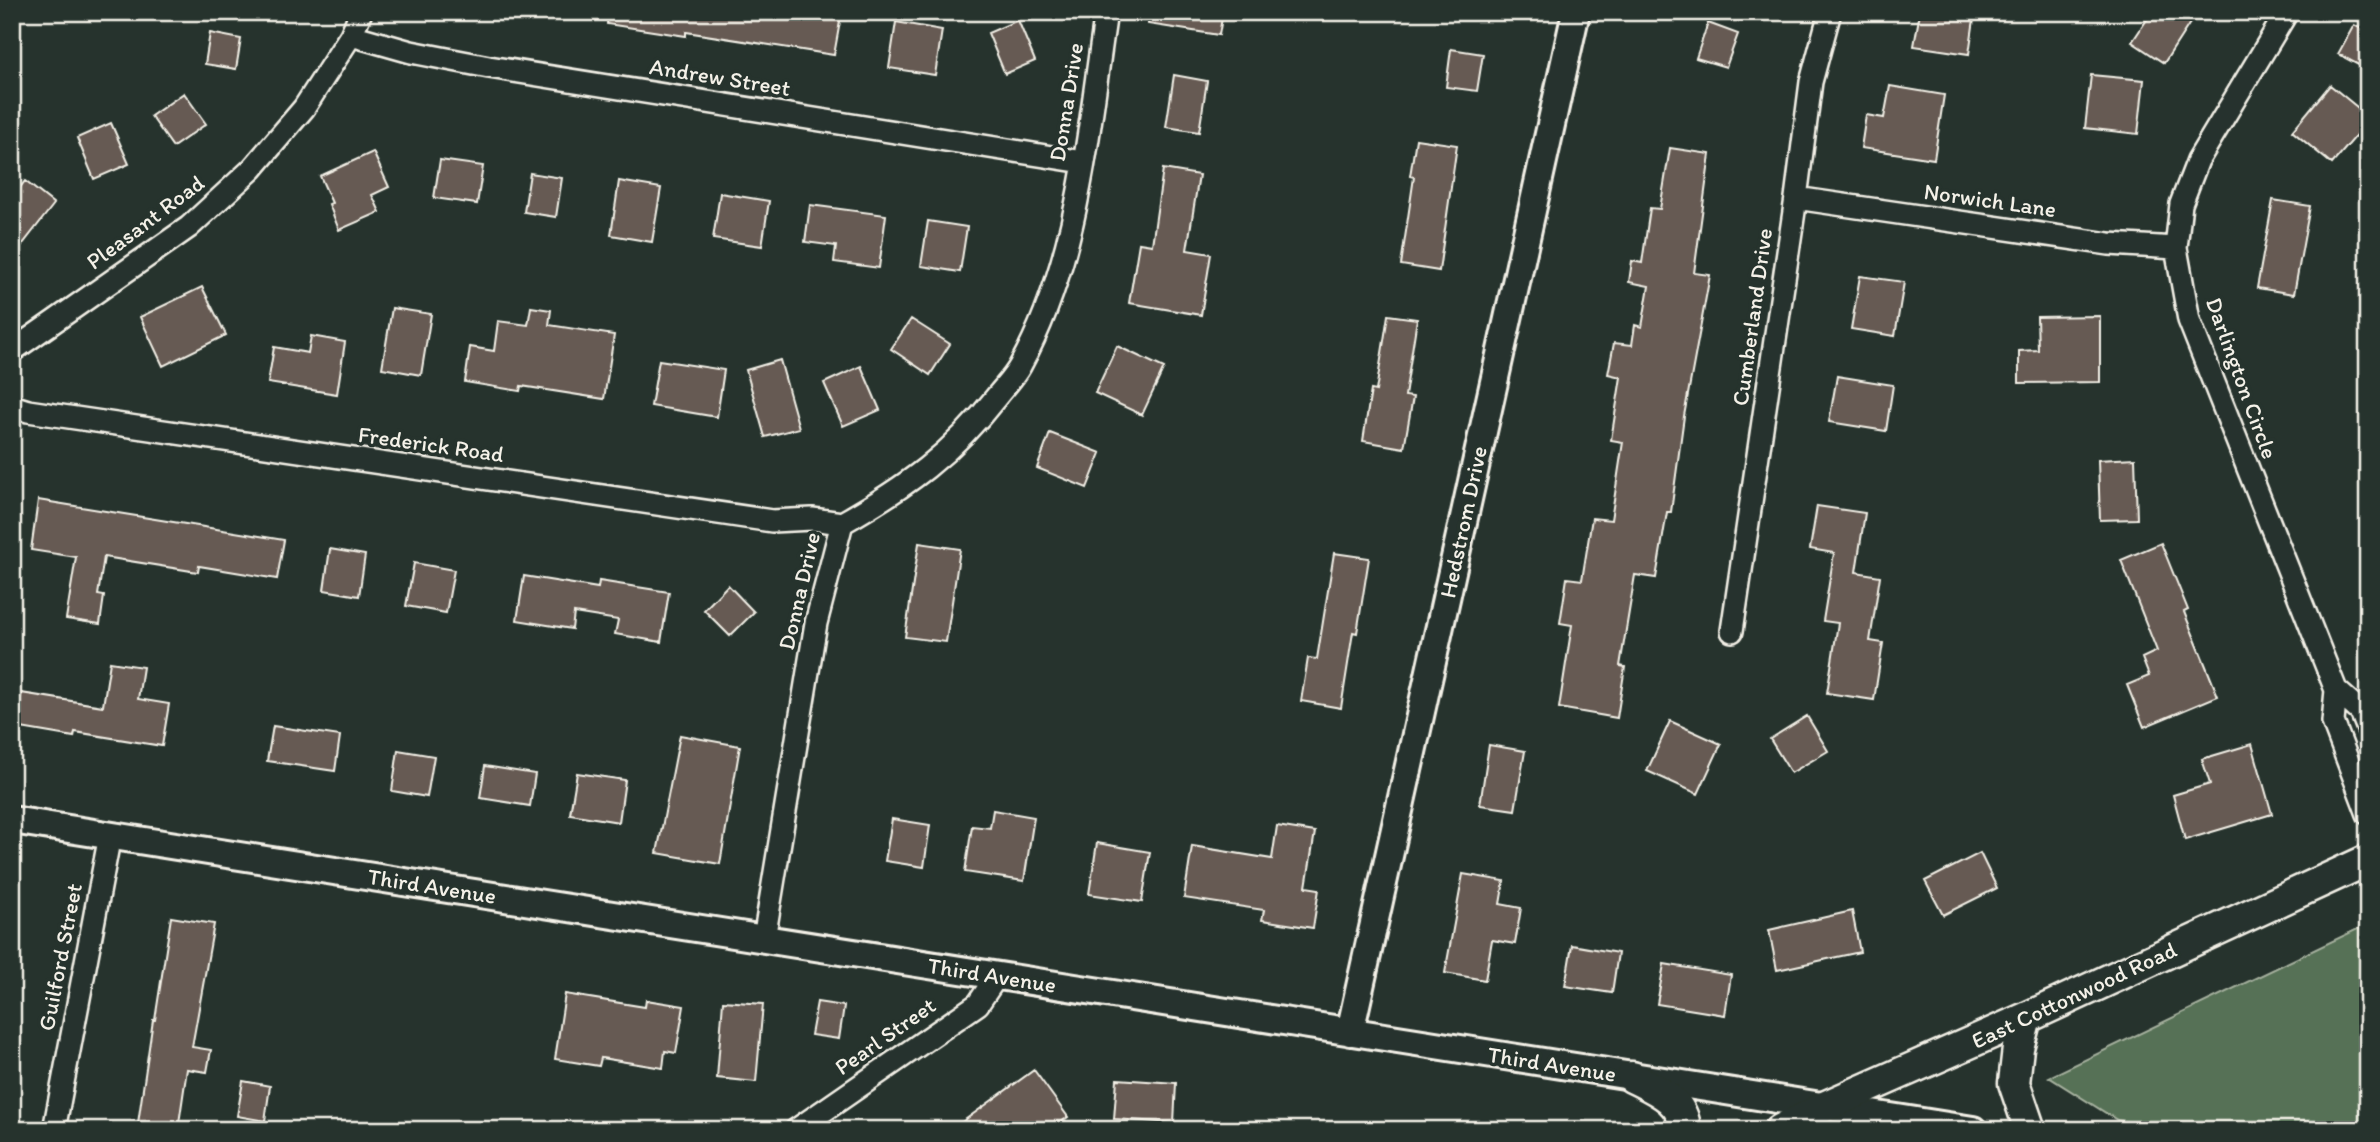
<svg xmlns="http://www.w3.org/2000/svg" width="2380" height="1142" viewBox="0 0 2380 1142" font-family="Itim,sans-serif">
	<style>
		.green { fill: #577156; stroke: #a6b19f; stroke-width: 2 }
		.building { fill: #665a52; stroke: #f4f1e8; stroke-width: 2 }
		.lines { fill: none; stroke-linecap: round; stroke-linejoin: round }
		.minor-casing { stroke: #f4f1e8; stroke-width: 26 }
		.tertiary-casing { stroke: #f4f1e8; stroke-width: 32 }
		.secondary-casing { stroke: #f4f1e8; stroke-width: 35 }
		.minor { stroke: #26332d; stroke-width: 21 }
		.tertiary { stroke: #26332d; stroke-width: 26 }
		.secondary { stroke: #26332d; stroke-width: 30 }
		.labels { text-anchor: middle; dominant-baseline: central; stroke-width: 7; stroke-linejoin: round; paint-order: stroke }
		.street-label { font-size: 23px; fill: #f4f1e8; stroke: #26332d }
	</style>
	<rect width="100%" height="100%" fill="#26332d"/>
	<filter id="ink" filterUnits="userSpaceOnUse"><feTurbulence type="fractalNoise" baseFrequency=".0143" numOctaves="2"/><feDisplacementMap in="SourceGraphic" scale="14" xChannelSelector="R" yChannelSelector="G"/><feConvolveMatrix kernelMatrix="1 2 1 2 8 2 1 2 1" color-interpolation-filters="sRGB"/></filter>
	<g filter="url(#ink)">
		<path class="green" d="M 2368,924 L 2368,1130 L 2178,1130 L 2117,1120 L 2049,1077 Z"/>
		<path class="building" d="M 608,12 L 818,12 L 841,16 L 834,55 L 686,32 L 686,36 L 607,24 Z
			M 1149,12 L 1223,12 L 1219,35 L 1148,24 Z
			M 1920,12 L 1975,12 L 1969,54 L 1914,46 Z
			M 2152,12 L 2197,12 L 2164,63 L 2132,42 Z
			M 1018,20 L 1035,61 L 1005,74 L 988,33 Z
			M 896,22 L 942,30 L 935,75 L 889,68 Z
			M 1708,23 L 1738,34 L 1726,67 L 1696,58 Z
			M 2354,25 L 2368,32 L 2368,70 L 2338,54 Z
			M 210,33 L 241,39 L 236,69 L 205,64 Z
			M 1451,49 L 1483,54 L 1477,91 L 1446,87 Z
			M 1174,75 L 1207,81 L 1199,132 L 1166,127 Z
			M 2091,75 L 2144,80 L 2138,134 L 2085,128 Z
			M 2330,85 L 2368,116 L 2368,122 L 2332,164 L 2292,131 Z
			M 1890,86 L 1944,95 L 1934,159 L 1861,148 L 1866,115 L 1884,118 Z
			M 184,93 L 206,124 L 173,147 L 151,116 Z
			M 111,123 L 129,164 L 94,179 L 77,138 Z
			M 1416,139 L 1457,145 L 1439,271 L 1401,265 L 1414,177 L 1410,176 Z
			M 1670,148 L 1710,154 L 1694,273 L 1710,275 L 1684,416 L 1671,512 L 1667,512 L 1656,578 L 1635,575 L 1620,666 L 1625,667 L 1617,718 L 1559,708 L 1572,625 L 1560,623 L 1567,578 L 1582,580 L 1592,518 L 1611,520 L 1623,442 L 1611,440 L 1621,377 L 1608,374 L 1614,343 L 1632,345 L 1635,325 L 1642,327 L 1649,286 L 1629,282 L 1632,261 L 1642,263 L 1650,208 L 1660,209 Z
			M 373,152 L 389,187 L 372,195 L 380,212 L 339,230 L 329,204 L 332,203 L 320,176 Z
			M 440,160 L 483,166 L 477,204 L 434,198 Z
			M 1163,169 L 1199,175 L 1187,250 L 1211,254 L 1201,315 L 1129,303 L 1139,243 L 1152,245 Z
			M 530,173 L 562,178 L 556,217 L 524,212 Z
			M 25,181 L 54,204 L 12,258 L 12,198 Z
			M 619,181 L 661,188 L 652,242 L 611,235 Z
			M 720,193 L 769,201 L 762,246 L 713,239 Z
			M 2273,200 L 2310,206 L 2294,294 L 2257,288 Z
			M 810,205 L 886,215 L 879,268 L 834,262 L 836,246 L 805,242 Z
			M 928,221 L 967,227 L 960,272 L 921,266 Z
			M 1860,276 L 1904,282 L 1895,336 L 1851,329 Z
			M 202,287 L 226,335 L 163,366 L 140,317 Z
			M 531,307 L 551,310 L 549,325 L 614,335 L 604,399 L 521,386 L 520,391 L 465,382 L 470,347 L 494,351 L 498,321 L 528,325 Z
			M 392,308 L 431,314 L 421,375 L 382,368 Z
			M 1388,315 L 1417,319 L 1405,396 L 1413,397 L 1404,448 L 1363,441 L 1371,390 L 1376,391 Z
			M 2100,316 L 2100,382 L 2019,383 L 2019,351 L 2038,350 L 2037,317 Z
			M 911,319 L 950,344 L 930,375 L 891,349 Z
			M 311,336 L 345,342 L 337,394 L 268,383 L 274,347 L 308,353 Z
			M 1117,346 L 1164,368 L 1142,415 L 1095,393 Z
			M 659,360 L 724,370 L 717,417 L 651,406 Z
			M 780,360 L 799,428 L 765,437 L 746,370 Z
			M 861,366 L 880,410 L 843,426 L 824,383 Z
			M 1837,376 L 1893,385 L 1886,431 L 1829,422 Z
			M 1050,433 L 1101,453 L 1087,488 L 1037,468 Z
			M 2135,458 L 2137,519 L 2100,520 L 2098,460 Z
			M 38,500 L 284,540 L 277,579 L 199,566 L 198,572 L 104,557 L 98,595 L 104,596 L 100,624 L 66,619 L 76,557 L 31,550 Z
			M 1817,506 L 1865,513 L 1856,572 L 1880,576 L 1870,641 L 1883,643 L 1874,700 L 1827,693 L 1838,623 L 1823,621 L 1834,553 L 1810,549 Z
			M 919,543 L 960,549 L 946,642 L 905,637 Z
			M 2161,543 L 2188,610 L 2184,612 L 2218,696 L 2144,727 L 2127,685 L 2149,676 L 2142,658 L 2157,651 L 2121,560 Z
			M 330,549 L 365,555 L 359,596 L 324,590 Z
			M 1334,553 L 1369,558 L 1357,633 L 1353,632 L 1341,708 L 1301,701 L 1308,658 L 1317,659 Z
			M 414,563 L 454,570 L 446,613 L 406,606 Z
			M 524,576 L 598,588 L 599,581 L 669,592 L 661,642 L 615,634 L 618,620 L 574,613 L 572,629 L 517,620 Z
			M 728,585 L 754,612 L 730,636 L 704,610 Z
			M 110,662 L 143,667 L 138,699 L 169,704 L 162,746 L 75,732 L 74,737 L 15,727 L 21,693 L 103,706 Z
			M 1807,716 L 1828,751 L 1791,773 L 1770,739 Z
			M 1670,721 L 1721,744 L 1698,794 L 1647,771 Z
			M 273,726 L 340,736 L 335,771 L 267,761 Z
			M 680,735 L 740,746 L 720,864 L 657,853 Z
			M 2252,744 L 2272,814 L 2185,840 L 2173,795 L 2210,784 L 2202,759 Z
			M 1489,745 L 1525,751 L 1515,810 L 1480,805 Z
			M 398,750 L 434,756 L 427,797 L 392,791 Z
			M 485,766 L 535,774 L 530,806 L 480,798 Z
			M 577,773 L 625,780 L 619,822 L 570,814 Z
			M 993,810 L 1034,817 L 1024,881 L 965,872 L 972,826 L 990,828 Z
			M 892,819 L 930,825 L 924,867 L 885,861 Z
			M 1277,826 L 1315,832 L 1306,887 L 1319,889 L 1313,928 L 1262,920 L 1264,910 L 1184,898 L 1192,846 L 1272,859 Z
			M 1097,843 L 1150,852 L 1142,902 L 1089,894 Z
			M 1980,853 L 1997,888 L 1943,915 L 1925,881 Z
			M 1463,874 L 1504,881 L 1500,904 L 1521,908 L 1515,944 L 1492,940 L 1485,980 L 1445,973 Z
			M 1852,911 L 1860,952 L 1777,970 L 1769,930 Z
			M 171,917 L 214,924 L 192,1047 L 211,1050 L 207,1072 L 187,1069 L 178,1130 L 137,1130 L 153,1020 L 155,1020 Z
			M 1572,945 L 1618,953 L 1612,993 L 1565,986 Z
			M 1664,964 L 1731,975 L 1725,1015 L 1657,1004 Z
			M 565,994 L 645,1007 L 646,1000 L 684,1006 L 676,1053 L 665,1051 L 663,1068 L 601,1058 L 599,1066 L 555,1059 Z
			M 723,1001 L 763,1004 L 756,1082 L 717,1078 Z
			M 817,1002 L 844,1006 L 839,1039 L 811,1035 Z
			M 1034,1070 L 1068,1117 L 1050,1130 L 951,1130 Z
			M 1117,1079 L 1176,1083 L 1174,1123 L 1114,1119 Z
			M 243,1081 L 270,1086 L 265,1121 L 237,1116 Z"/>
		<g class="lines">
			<defs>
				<path id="minor" d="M 2287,12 L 2198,160 L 2181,204 L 2176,248 L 2189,320 L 2336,690 L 2333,722 L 2368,814
					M 351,35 L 411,52 L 489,67 L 1083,162
					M 1796,198 L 2109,244 L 2176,248
					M 12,351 L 189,227 L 252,169 L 304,108 L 351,35 L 361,12
					M 12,406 L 28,411 L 772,521 L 812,519 L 842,523
					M 1732,631 L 1796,198 L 1811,82 L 1830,12
					M 2336,690 L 2361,712 L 2368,729
					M 764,939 L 816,623 L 842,523 C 906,487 952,454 997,396 C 1005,386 1014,377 1020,366 C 1079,259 1088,131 1106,12
					M 54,1130 L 110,835
					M 796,1130 L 978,1004 L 997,976"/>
				<path id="tertiary" d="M 12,820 L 1973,1130
					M 1350,1032 L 1576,12"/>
				<path id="secondary" d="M 2026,1018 L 2018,1048 L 2014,1083 L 2030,1130
					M 1632,1077 C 1656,1089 1684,1100 1685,1130
					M 1780,1130 L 1824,1107 L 2026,1018 L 2368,860"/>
			</defs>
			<use href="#minor" class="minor-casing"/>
			<use href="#tertiary" class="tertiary-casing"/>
			<use href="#secondary" class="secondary-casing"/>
			<use href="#minor" class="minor"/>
			<use href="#tertiary" class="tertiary"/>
			<use href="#secondary" class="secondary"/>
		</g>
	</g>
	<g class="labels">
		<g class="street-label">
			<text transform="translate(720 77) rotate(9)">Andrew Street</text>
			<text transform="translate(1066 102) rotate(-81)">Donna Drive</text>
			<text transform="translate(1990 200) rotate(8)">Norwich Lane</text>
			<text transform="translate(145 222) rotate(-37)">Pleasant Road</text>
			<text transform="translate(1752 317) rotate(-82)">Cumberland Drive</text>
			<text transform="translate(2242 378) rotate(70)">Darlington Circle</text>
			<text transform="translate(431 444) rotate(8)">Frederick Road</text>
			<text transform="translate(1463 522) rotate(-78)">Hedstrom Drive</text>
			<text transform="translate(799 591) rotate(-77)">Donna Drive</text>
			<text transform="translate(432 886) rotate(9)">Third Avenue</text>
			<text transform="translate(60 957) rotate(-79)">Guilford Street</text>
			<text transform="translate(992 975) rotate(9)">Third Avenue</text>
			<text transform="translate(2074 995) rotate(-25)">East Cottonwood Road</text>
			<text transform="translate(885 1036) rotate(-35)">Pearl Street</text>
			<text transform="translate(1552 1064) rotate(9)">Third Avenue</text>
		</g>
	</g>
	<rect width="2380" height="1142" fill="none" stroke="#26332d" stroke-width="42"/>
	<rect x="21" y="21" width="2338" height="1100" fill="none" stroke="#f4f1e8" stroke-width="2.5" filter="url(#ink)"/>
</svg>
